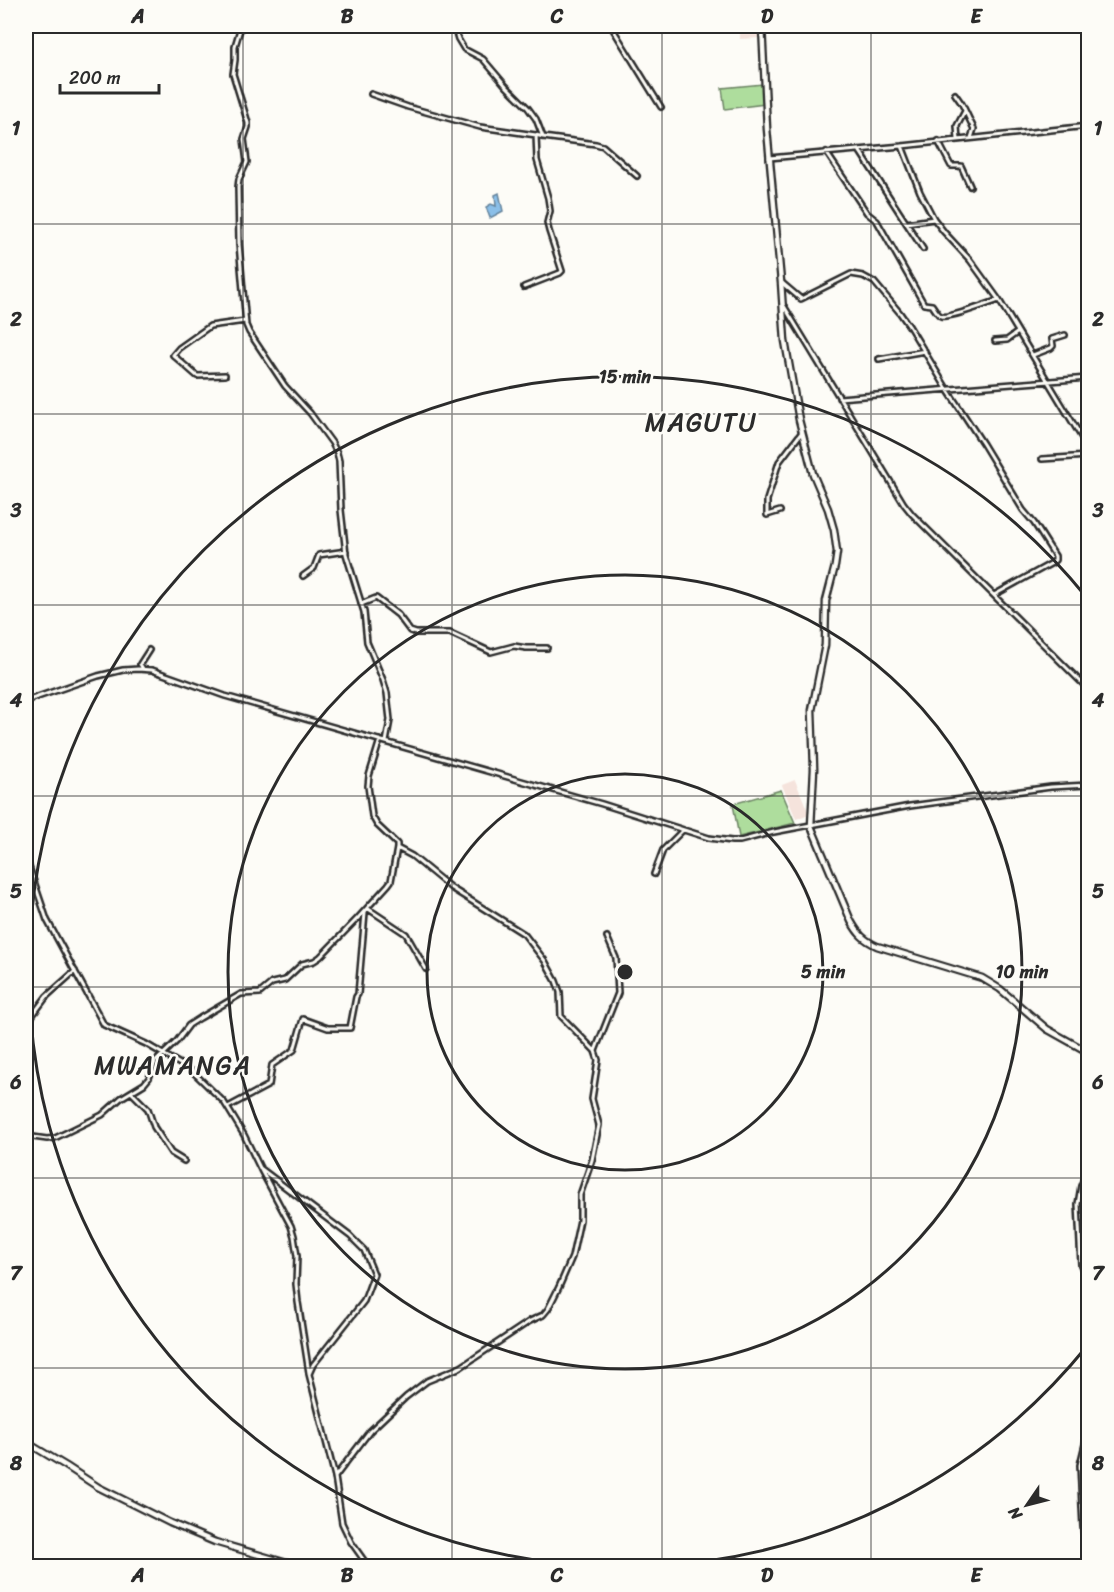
<svg xmlns="http://www.w3.org/2000/svg" width="1114" height="1592" viewBox="0 0 1114 1592" font-family="Sriracha,sans-serif">
	<style>
		.built { fill: #f5e3dc }
		.green { fill: #aedd9d; stroke: #6c8464; stroke-width: 1.5 }
		.water { fill: #8bbfe8; stroke: #65849c; stroke-width: 1.5 }
		.lines { fill: none; stroke-linecap: round; stroke-linejoin: round }
		.street-casing { stroke: #2b2b2b; stroke-width: 8 }
		.secondary-casing { stroke: #2b2b2b; stroke-width: 9 }
		.street { stroke: #fdfcf7; stroke-width: 3 }
		.secondary { stroke: #fdfcf7; stroke-width: 4.5 }
		.grid { fill: none; stroke: #2b2b2b; stroke-width: 1.5; stroke-opacity: 0.55 }
		.ring { fill: none; stroke: #2b2b2b; stroke-width: 3 }
		.labels { text-anchor: middle; dominant-baseline: central; stroke-width: 5; stroke-linejoin: round; paint-order: stroke }
		.quarter-label { font-size: 26px; letter-spacing: 1.5px; fill: #2b2b2b; stroke: #fdfcf7 }
		.centre { fill: #2b2b2b; stroke: #fdfcf7; stroke-width: 3 }
		.ring-label { font-size: 18px; text-anchor: middle; font-weight: bold; fill: #2b2b2b; stroke: #fdfcf7; stroke-width: 5; stroke-linejoin: round; paint-order: stroke }
		.neatline { fill: none; stroke: #2b2b2b; stroke-width: 2 }
		.grid-label { font-size: 20px; text-anchor: middle; font-weight: bold; fill: #2b2b2b }
	</style>
	<rect width="100%" height="100%" fill="#fdfcf7"/>
	<filter id="ink" filterUnits="userSpaceOnUse"><feTurbulence type="fractalNoise" baseFrequency=".0167" numOctaves="2"/><feDisplacementMap in="SourceGraphic" scale="12" xChannelSelector="R" yChannelSelector="G"/><feConvolveMatrix kernelMatrix="1 2 1 2 8 2 1 2 1" color-interpolation-filters="sRGB"/></filter>
	<g filter="url(#ink)">
		<path class="built" d="M 760,28 L 761,38 L 740,39 L 740,29 Z
			M 795,780 L 809,814 L 796,819 L 782,785 Z"/>
		<path class="green" d="M 763,84 L 765,104 L 725,109 L 722,88 Z
			M 781,790 L 795,823 L 739,837 L 733,804 Z"/>
		<path class="water" d="M 499,193 L 503,211 L 490,218 L 486,207 L 491,204 L 496,206 L 495,195 Z"/>
		<g class="lines">
			<defs>
				<path id="street" d="M 241,26 L 235,46 L 235,60 L 233,74 L 248,123 L 248,127 L 244,139 L 247,162 L 239,179 L 238,187 L 239,244 L 246,325 L 249,332 L 285,386 L 310,413 L 332,443 L 337,453 L 339,461 L 341,510 L 346,554 L 364,612 L 367,642 L 383,680 L 387,693 L 390,720 L 386,742
					M 454,26 L 458,39 L 464,49 L 483,59 L 506,86 L 528,108 L 536,119 L 543,137
					M 611,26 L 661,107
					M 91,27 L 99,26
					M 371,94 L 408,107 L 480,127 L 536,135 L 543,137 L 596,144 L 603,146 L 637,176
					M 955,94 L 962,104 L 974,129 L 971,138
					M 958,140 L 957,126 L 965,111
					M 938,141 L 951,166 L 961,166 L 970,186
					M 902,146 L 920,192 L 934,219 L 944,232 L 970,260 L 999,300 L 1088,448
					M 859,150 L 923,249
					M 826,152 L 867,213 L 877,221 L 924,304 L 932,305 C 934,308 938,315 941,316 C 948,319 990,303 999,300
					M 769,158 L 902,146 L 1088,126
					M 906,223 L 934,219
					M 781,282 L 801,299 L 851,274 L 863,276 L 874,282 L 900,313 L 909,326 L 947,389 L 983,444 L 1023,510 L 1034,523 L 1055,556 L 1055,560 L 1052,563 L 994,595
					M 524,287 L 560,273 L 562,271 L 549,231 L 547,223 L 550,211 L 548,198 L 537,160 L 536,135
					M 784,306 L 904,504 L 912,514 L 1088,689
					M 995,341 L 1007,340 L 1018,332
					M 1033,355 L 1051,348 L 1053,346 L 1052,339 L 1065,335
					M 879,359 L 925,351
					M 225,375 L 197,376 L 173,355 L 179,348 L 210,326 L 245,321
					M 839,398 L 1088,378
					M 1042,459 L 1088,456
					M 780,511 L 767,515 L 767,500 L 779,462 L 802,432
					M 303,576 L 314,568 L 319,555 L 346,551
					M 361,604 L 376,598 L 398,615 L 410,631 L 416,633 L 450,633 L 491,652 L 514,646 L 526,648 L 547,648
					M 143,669 L 140,664 L 149,650
					M 26,701 L 98,676 L 123,670 L 138,669 L 152,670 L 225,696 L 602,804 L 709,838 L 732,841 L 740,841 L 774,832 L 910,806 L 1051,787 L 1088,785
					M 26,858 L 47,920 L 104,1025 L 146,1044 L 192,1071 L 224,1102 L 244,1135 L 260,1168 L 350,1236 L 364,1250 L 374,1274 L 364,1301 L 313,1365 L 309,1374 L 335,1477 L 342,1523 L 351,1542 L 368,1566
					M 654,874 L 663,850 L 683,830
					M 367,908 L 406,934 L 426,969
					M 26,1035 L 32,1016 L 47,996 L 75,971
					M 595,1051 L 618,993 L 616,958 L 607,937
					M 26,1090 L 29,1136
					M 131,1092 L 148,1109 L 154,1127 L 171,1153 L 184,1161
					M 228,1107 L 269,1085 L 272,1065 L 294,1050 L 303,1019 L 328,1028 L 350,1028 L 356,997 L 358,994 L 365,913
					M 26,1136 L 47,1139 L 55,1138 L 102,1115 L 121,1098 L 144,1084 L 149,1078 L 155,1062 L 177,1041 L 189,1025 L 200,1018 L 241,994 L 260,993 L 272,983 L 285,980 L 302,964 L 314,961 L 320,957 L 358,918 L 388,885 L 391,881 L 397,848 L 397,844 L 377,825 L 372,816 L 368,786 L 369,776 L 380,740
					M 1088,1168 L 1081,1186 L 1078,1204 L 1081,1265 L 1088,1282
					M 261,1170 L 291,1226 L 294,1236 L 297,1256 L 296,1284 L 298,1302 L 309,1373
					M 335,1477 L 370,1431 L 406,1397 L 427,1381 L 461,1367 L 530,1321 L 543,1315 L 548,1309 L 559,1287 L 572,1257 L 580,1220 L 580,1195 L 592,1160 L 599,1125 L 592,1099 L 598,1060 L 595,1051 L 561,1016 L 560,992 L 556,981 L 545,961 L 524,934 L 451,888 L 412,856 L 397,848
					M 1088,1566 L 1083,1527 L 1080,1465 L 1088,1432"/>
				<path id="secondary" d="M 762,26 L 767,129 L 781,282 L 785,341 L 799,420 L 813,474 L 828,509 L 834,530 L 837,552 L 835,566 L 826,601 L 825,645 L 812,710 L 814,769 L 811,826 L 851,921 C 858,934 864,940 877,946 L 982,978 L 1000,989 L 1047,1029 L 1088,1052
					M 26,1442 L 66,1466 L 98,1487 L 170,1523 L 215,1542 L 297,1566"/>
			</defs>
			<use href="#street" class="street-casing"/>
			<use href="#secondary" class="secondary-casing"/>
			<use href="#street" class="street"/>
			<use href="#secondary" class="secondary"/>
		</g>
	</g>
	<path class="grid" d="M 243,26 L 243,1566M 452,26 L 452,1566M 662,26 L 662,1566M 871,26 L 871,1566M 26,224 L 1088,224M 26,414 L 1088,414M 26,605 L 1088,605M 26,796 L 1088,796M 26,987 L 1088,987M 26,1178 L 1088,1178M 26,1368 L 1088,1368"/>
	<g class="ring">
		<circle cx="625" cy="972" r="198"/>
		<circle cx="625" cy="972" r="397"/>
		<path d="M1087 1346A595 595 0 0 1 651 1566M599 1566A595 595 0 1 1 1087 598"/>
	</g>
	<g class="labels">
		<g class="quarter-label">
			<text x="701" y="422">MAGUTU</text>
			<text x="173" y="1065">MWAMANGA</text>
		</g>
	</g>
	<circle cx="625" cy="972" r="9" class="centre"/>
	<g class="ring-label">
		<text x="625" y="383">15 min</text>
		<text x="823" y="978">5 min</text>
		<text x="1022" y="978">10 min</text>
	</g>
	<rect width="1114" height="1592" fill="none" stroke="#fdfcf7" stroke-width="66"/>
	<g transform="translate(1027 1505) rotate(235)" stroke="#fdfcf7" stroke-width="4.5" paint-order="stroke">
	<path d="M0-4.5L10 22L0 15L-10 22Z" fill="#2b2b2b"/>
	<text y="-9" font-size="16" font-weight="bold" text-anchor="middle" fill="#2b2b2b">N</text>
	</g>
	<path d="M60 84v9h99v-9" fill="none" stroke="#2b2b2b" stroke-width="3"/>
	<text x="69" y="84" font-size="18" fill="#2b2b2b" stroke="#fdfcf7" stroke-width="4.5" paint-order="stroke">200 m</text>
	<rect x="33" y="33" width="1048" height="1526" class="neatline"/>
	<g class="grid-label">
		<text x="138" y="23">A</text>
		<text x="347" y="23">B</text>
		<text x="557" y="23">C</text>
		<text x="767" y="23">D</text>
		<text x="976" y="23">E</text>
		<text x="16" y="135">1</text>
		<text x="1098" y="135">1</text>
		<text x="16" y="326">2</text>
		<text x="1098" y="326">2</text>
		<text x="16" y="517">3</text>
		<text x="1098" y="517">3</text>
		<text x="16" y="707">4</text>
		<text x="1098" y="707">4</text>
		<text x="16" y="898">5</text>
		<text x="1098" y="898">5</text>
		<text x="16" y="1089">6</text>
		<text x="1098" y="1089">6</text>
		<text x="16" y="1280">7</text>
		<text x="1098" y="1280">7</text>
		<text x="16" y="1470">8</text>
		<text x="1098" y="1470">8</text>
		<text x="138" y="1582">A</text>
		<text x="347" y="1582">B</text>
		<text x="557" y="1582">C</text>
		<text x="767" y="1582">D</text>
		<text x="976" y="1582">E</text>
	</g>
</svg>
